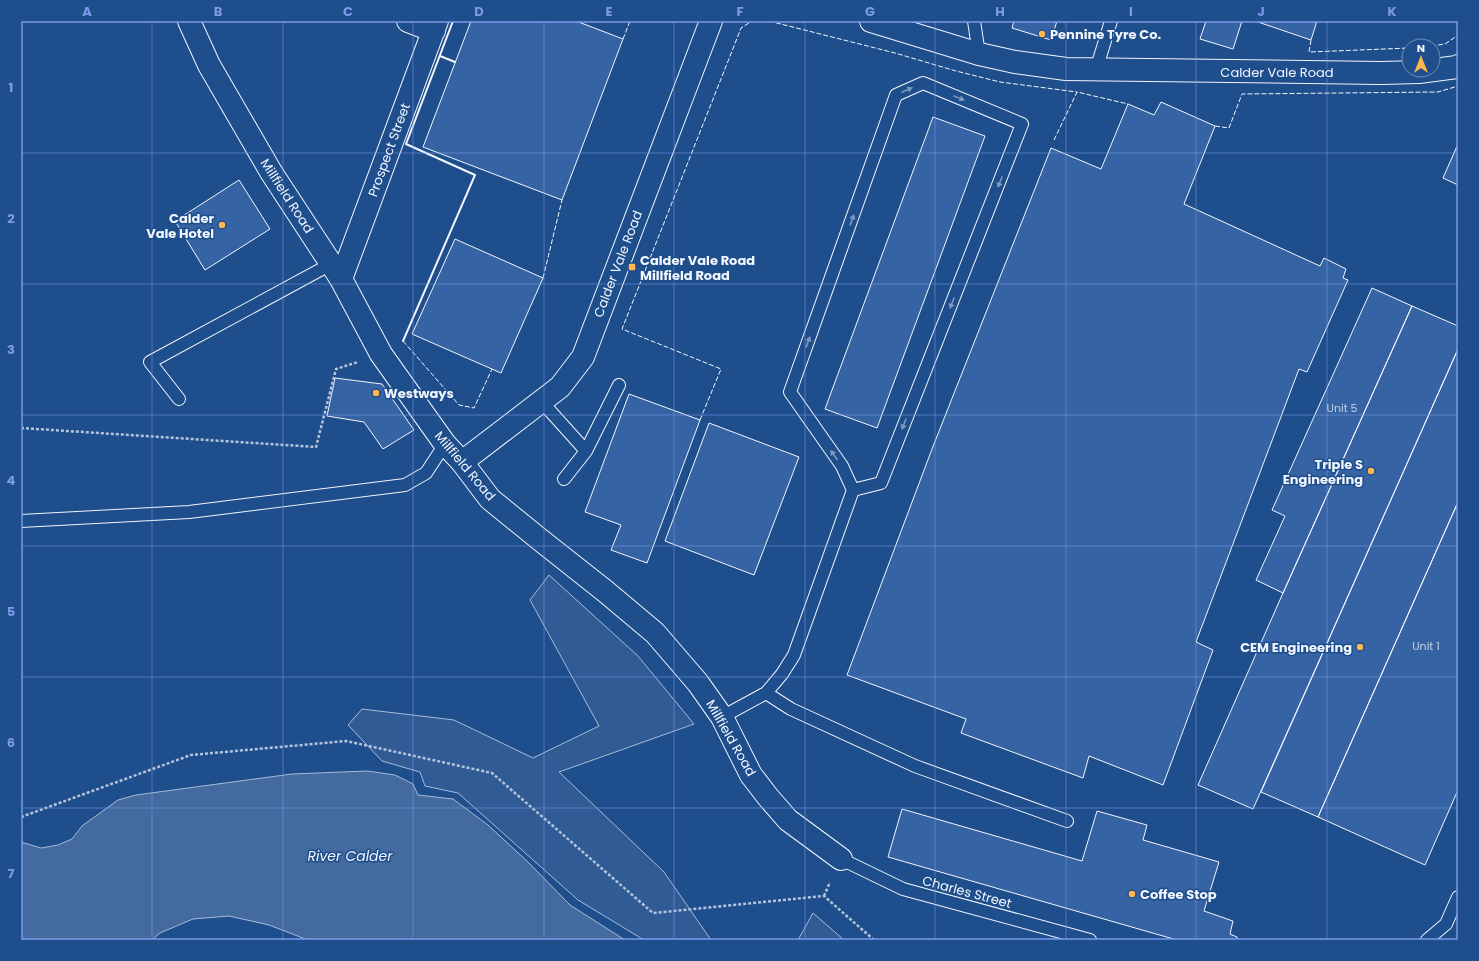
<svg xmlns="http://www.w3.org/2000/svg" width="1479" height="961" viewBox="0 0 1479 961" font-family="Poppins,sans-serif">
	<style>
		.green { fill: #305b95; stroke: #a8bbd7 }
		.water { fill: #446ba0; stroke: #a8bbd7 }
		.building { fill: #3563a3; stroke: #f2f6ff }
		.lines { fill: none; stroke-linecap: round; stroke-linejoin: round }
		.service-casing { stroke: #f2f6ff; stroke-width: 14 }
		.minor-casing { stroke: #f2f6ff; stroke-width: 24 }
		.tertiary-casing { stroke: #f2f6ff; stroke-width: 24 }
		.path { stroke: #b3c4dc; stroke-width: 2.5; stroke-dasharray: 3 2; stroke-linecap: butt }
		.service { stroke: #1f4e8c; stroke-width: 12 }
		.minor { stroke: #1f4e8c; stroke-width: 22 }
		.tertiary { stroke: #1f4e8c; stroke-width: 22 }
		.fence { stroke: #f2f6ff; stroke-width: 1; stroke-dasharray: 5 2; stroke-linecap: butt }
		.wall { stroke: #f2f6ff; stroke-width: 2 }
		.oneway { fill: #7e9ac0 }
		.grid { fill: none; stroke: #7d9aea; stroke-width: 1; stroke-opacity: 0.55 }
		.poi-dot { fill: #ffb74d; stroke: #1f4e8c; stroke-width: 1.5 }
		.labels { text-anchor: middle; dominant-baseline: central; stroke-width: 3; stroke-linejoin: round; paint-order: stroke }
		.number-label { font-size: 11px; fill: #c3d1e8 }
		.poi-label { font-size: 13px; font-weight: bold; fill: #f2f6ff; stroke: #1f4e8c; text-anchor: start }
		.street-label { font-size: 13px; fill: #f2f6ff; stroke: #1f4e8c }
		.water-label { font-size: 14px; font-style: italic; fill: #f2f6ff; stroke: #1f4e8c }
		.neatline { fill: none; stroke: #7d9aea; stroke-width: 1.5 }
		.grid-label { font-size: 13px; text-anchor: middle; font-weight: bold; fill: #7d9aea }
	</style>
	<rect width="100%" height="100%" fill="#1f4e8c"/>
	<path class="green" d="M 549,575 L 638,656 L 694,724 L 559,772 L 664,872 L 711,940 L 644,940 L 578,900 L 458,793 L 425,786 L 420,772 L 382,761 L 348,725 L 362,709 L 454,720 L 533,758 L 599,726 L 530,600 Z
		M 813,913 L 844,940 L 798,940 Z"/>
	<path class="water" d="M 367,771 L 395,775 L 413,784 L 418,795 L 453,799 L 488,825 L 528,862 L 570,905 L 625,940 L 308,940 L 269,925 L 229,916 L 193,919 L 160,933 L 152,940 L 21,940 L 21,842 L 41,848 L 58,845 L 72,839 L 82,826 L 118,800 L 136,795 L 292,774 Z"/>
	<path class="building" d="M 471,21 L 576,21 L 623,39 L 562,200 L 423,147 Z
		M 1014,21 L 1057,21 L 1051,40 L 1012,28 Z
		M 1206,21 L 1242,21 L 1233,49 L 1200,39 Z
		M 1255,21 L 1317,21 L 1311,40 Z
		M 1161,102 L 1215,126 L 1184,204 L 1320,266 L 1324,258 L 1346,269 L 1343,278 L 1348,280 L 1307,372 L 1299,369 L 1196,642 L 1213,650 L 1163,785 L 1089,756 L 1083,778 L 961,733 L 966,719 L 847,675 L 932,449 L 1051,148 L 1101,169 L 1128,104 L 1154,115 Z
		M 933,117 L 985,136 L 877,428 L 825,409 Z
		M 1458,144 L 1458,185 L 1443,178 Z
		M 239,180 L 270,229 L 205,270 L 175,221 Z
		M 455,239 L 543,278 L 501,373 L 412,334 Z
		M 1372,288 L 1412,306 L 1283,593 L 1256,580 L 1285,516 L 1272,510 Z
		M 1412,306 L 1458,326 L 1458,349 L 1253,809 L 1198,785 L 1283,593 Z
		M 1458,349 L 1458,502 L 1318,817 L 1261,792 Z
		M 335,378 L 382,384 L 414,430 L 383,449 L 364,422 L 327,416 Z
		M 629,394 L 700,420 L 647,563 L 611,550 L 621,525 L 585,512 Z
		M 709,423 L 799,457 L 754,575 L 665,541 Z
		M 1458,502 L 1458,790 L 1425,865 L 1318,817 Z
		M 902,809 L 1082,861 L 1097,811 L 1147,825 L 1143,840 L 1219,862 L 1204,911 L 1233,921 L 1230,934 L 1237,937 L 1237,940 L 1177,940 L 888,857 Z"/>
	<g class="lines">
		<defs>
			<path id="service" d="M 974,21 L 979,54
				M 1096,70 L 1111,21
				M 179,399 L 150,362 L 331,264
				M 542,402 L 586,451 L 619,385
				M 564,479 L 586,451
				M 21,521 L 189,512 L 405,485 L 426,473 L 445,444
				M 766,693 L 791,709 L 915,766 L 1067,821
				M 722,717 L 766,693 L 782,674 L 794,655 L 853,490 L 842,466 L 790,392 L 896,95 L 923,83 L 1022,124 L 881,483 L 853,490
				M 841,859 L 903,889 L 1090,940
				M 1427,940 L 1446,924 L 1458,897"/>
			<path id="minor" d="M 408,21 L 434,31
				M 871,21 L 979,54 L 1015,62 L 1066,69 L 1381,73 L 1419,72 L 1457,67 L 1458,66
				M 341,279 L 437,21
				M 462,462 L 560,387 L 583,357 L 711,21"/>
			<path id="tertiary" d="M 189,21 L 209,65 L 271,172 L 341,279 L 381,354 L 445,444 L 462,462 L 490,499 L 538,538 L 605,591 L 655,633 L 698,683 L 722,717 L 751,775 L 768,797 L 788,820 L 841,859"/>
		</defs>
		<use href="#service" class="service-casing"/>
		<use href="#minor" class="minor-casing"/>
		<use href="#tertiary" class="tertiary-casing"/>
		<path class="path" d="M 21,428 L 316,447 L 336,369 L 358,362
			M 21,817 L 191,755 L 346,741 L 492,773 L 653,913 L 824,896 L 874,940
			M 824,896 L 830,882"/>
		<use href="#service" class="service"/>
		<use href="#minor" class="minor"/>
		<use href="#tertiary" class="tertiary"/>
		<path class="fence" d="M 769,21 L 895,53 L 956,71 L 1000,82 L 1077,92
			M 623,39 L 630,21
			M 1311,40 L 1309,52 L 1409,48
			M 1431,46 L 1445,44 L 1458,35
			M 1215,126 L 1229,128 L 1242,94 L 1438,92 L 1458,86
			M 1054,140 L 1077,92 L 1128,104
			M 543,278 L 562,200
			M 403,341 L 459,405 L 474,408 L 492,369
			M 700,420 L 721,369 L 622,329 L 736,41 L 741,28 L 752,21"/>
		<path class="wall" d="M 440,56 L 455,62
			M 403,341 L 475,175 L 406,144 L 453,21"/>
	</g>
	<defs><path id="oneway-solid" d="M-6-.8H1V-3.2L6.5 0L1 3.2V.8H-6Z"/></defs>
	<g class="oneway">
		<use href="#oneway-solid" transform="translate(907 90) rotate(-24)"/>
		<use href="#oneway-solid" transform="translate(959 98) rotate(22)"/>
		<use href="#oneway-solid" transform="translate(1000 182) rotate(112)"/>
		<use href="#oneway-solid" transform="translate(852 220) rotate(-70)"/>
		<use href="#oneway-solid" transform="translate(952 303) rotate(112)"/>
		<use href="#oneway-solid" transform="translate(808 342) rotate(-70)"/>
		<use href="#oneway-solid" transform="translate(904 424) rotate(112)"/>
		<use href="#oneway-solid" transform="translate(834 455) rotate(-125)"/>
	</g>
	<path class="grid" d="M 152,21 L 152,940M 283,21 L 283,940M 413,21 L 413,940M 544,21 L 544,940M 674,21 L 674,940M 805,21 L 805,940M 935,21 L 935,940M 1066,21 L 1066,940M 1196,21 L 1196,940M 1327,21 L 1327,940M 21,153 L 1458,153M 21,284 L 1458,284M 21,415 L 1458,415M 21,546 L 1458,546M 21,677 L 1458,677M 21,808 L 1458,808"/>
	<g class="poi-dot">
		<circle cx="1042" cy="34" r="4"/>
		<circle cx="222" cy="225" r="4"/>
		<rect x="628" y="263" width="8" height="8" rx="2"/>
		<circle cx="376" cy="393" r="4"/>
		<circle cx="1371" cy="471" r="4"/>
		<circle cx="1360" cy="647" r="4"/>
		<circle cx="1132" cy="894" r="4"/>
	</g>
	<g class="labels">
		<g class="number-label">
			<text x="1342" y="408">Unit 5</text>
			<text x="1426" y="646">Unit 1</text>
		</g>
		<g class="poi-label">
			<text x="1050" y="34">Pennine Tyre Co.</text>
			<text x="214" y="218" text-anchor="end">Calder<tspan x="214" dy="15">Vale Hotel</tspan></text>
			<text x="640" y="260">Calder Vale Road<tspan x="640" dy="15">Millfield Road</tspan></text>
			<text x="384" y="393">Westways</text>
			<text x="1363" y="464" text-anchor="end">Triple S<tspan x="1363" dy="15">Engineering</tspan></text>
			<text x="1352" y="647" text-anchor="end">CEM Engineering</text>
			<text x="1140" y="894">Coffee Stop</text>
		</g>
		<g class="street-label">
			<text x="1277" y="72">Calder Vale Road</text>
			<text transform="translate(389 150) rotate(-70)">Prospect Street</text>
			<text transform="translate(287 196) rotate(57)">Millfield Road</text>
			<text transform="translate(618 264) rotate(-69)">Calder Vale Road</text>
			<text transform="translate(465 466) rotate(50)">Millfield Road</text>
			<text transform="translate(731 738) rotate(60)">Millfield Road</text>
			<text transform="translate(967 892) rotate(15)">Charles Street</text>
		</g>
		<g class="water-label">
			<text x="350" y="856">River Calder</text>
		</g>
	</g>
	<rect width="1479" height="961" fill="none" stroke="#1f4e8c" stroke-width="44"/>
	<g transform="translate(1421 58)"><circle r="19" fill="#1f4e8c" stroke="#7391ba"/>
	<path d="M0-3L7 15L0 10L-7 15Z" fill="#ffb74d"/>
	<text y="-6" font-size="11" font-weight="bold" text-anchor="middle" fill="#f2f6ff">N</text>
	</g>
	<rect x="22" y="22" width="1435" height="917" class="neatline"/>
	<g class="grid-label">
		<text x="87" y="16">A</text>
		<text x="218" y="16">B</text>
		<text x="348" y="16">C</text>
		<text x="479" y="16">D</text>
		<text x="609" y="16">E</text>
		<text x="740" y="16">F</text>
		<text x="870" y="16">G</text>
		<text x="1000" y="16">H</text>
		<text x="1131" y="16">I</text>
		<text x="1261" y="16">J</text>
		<text x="1392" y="16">K</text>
		<text x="11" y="92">1</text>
		<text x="11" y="223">2</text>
		<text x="11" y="354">3</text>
		<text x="11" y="485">4</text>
		<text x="11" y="616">5</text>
		<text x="11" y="747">6</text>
		<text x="11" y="878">7</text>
	</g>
</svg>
